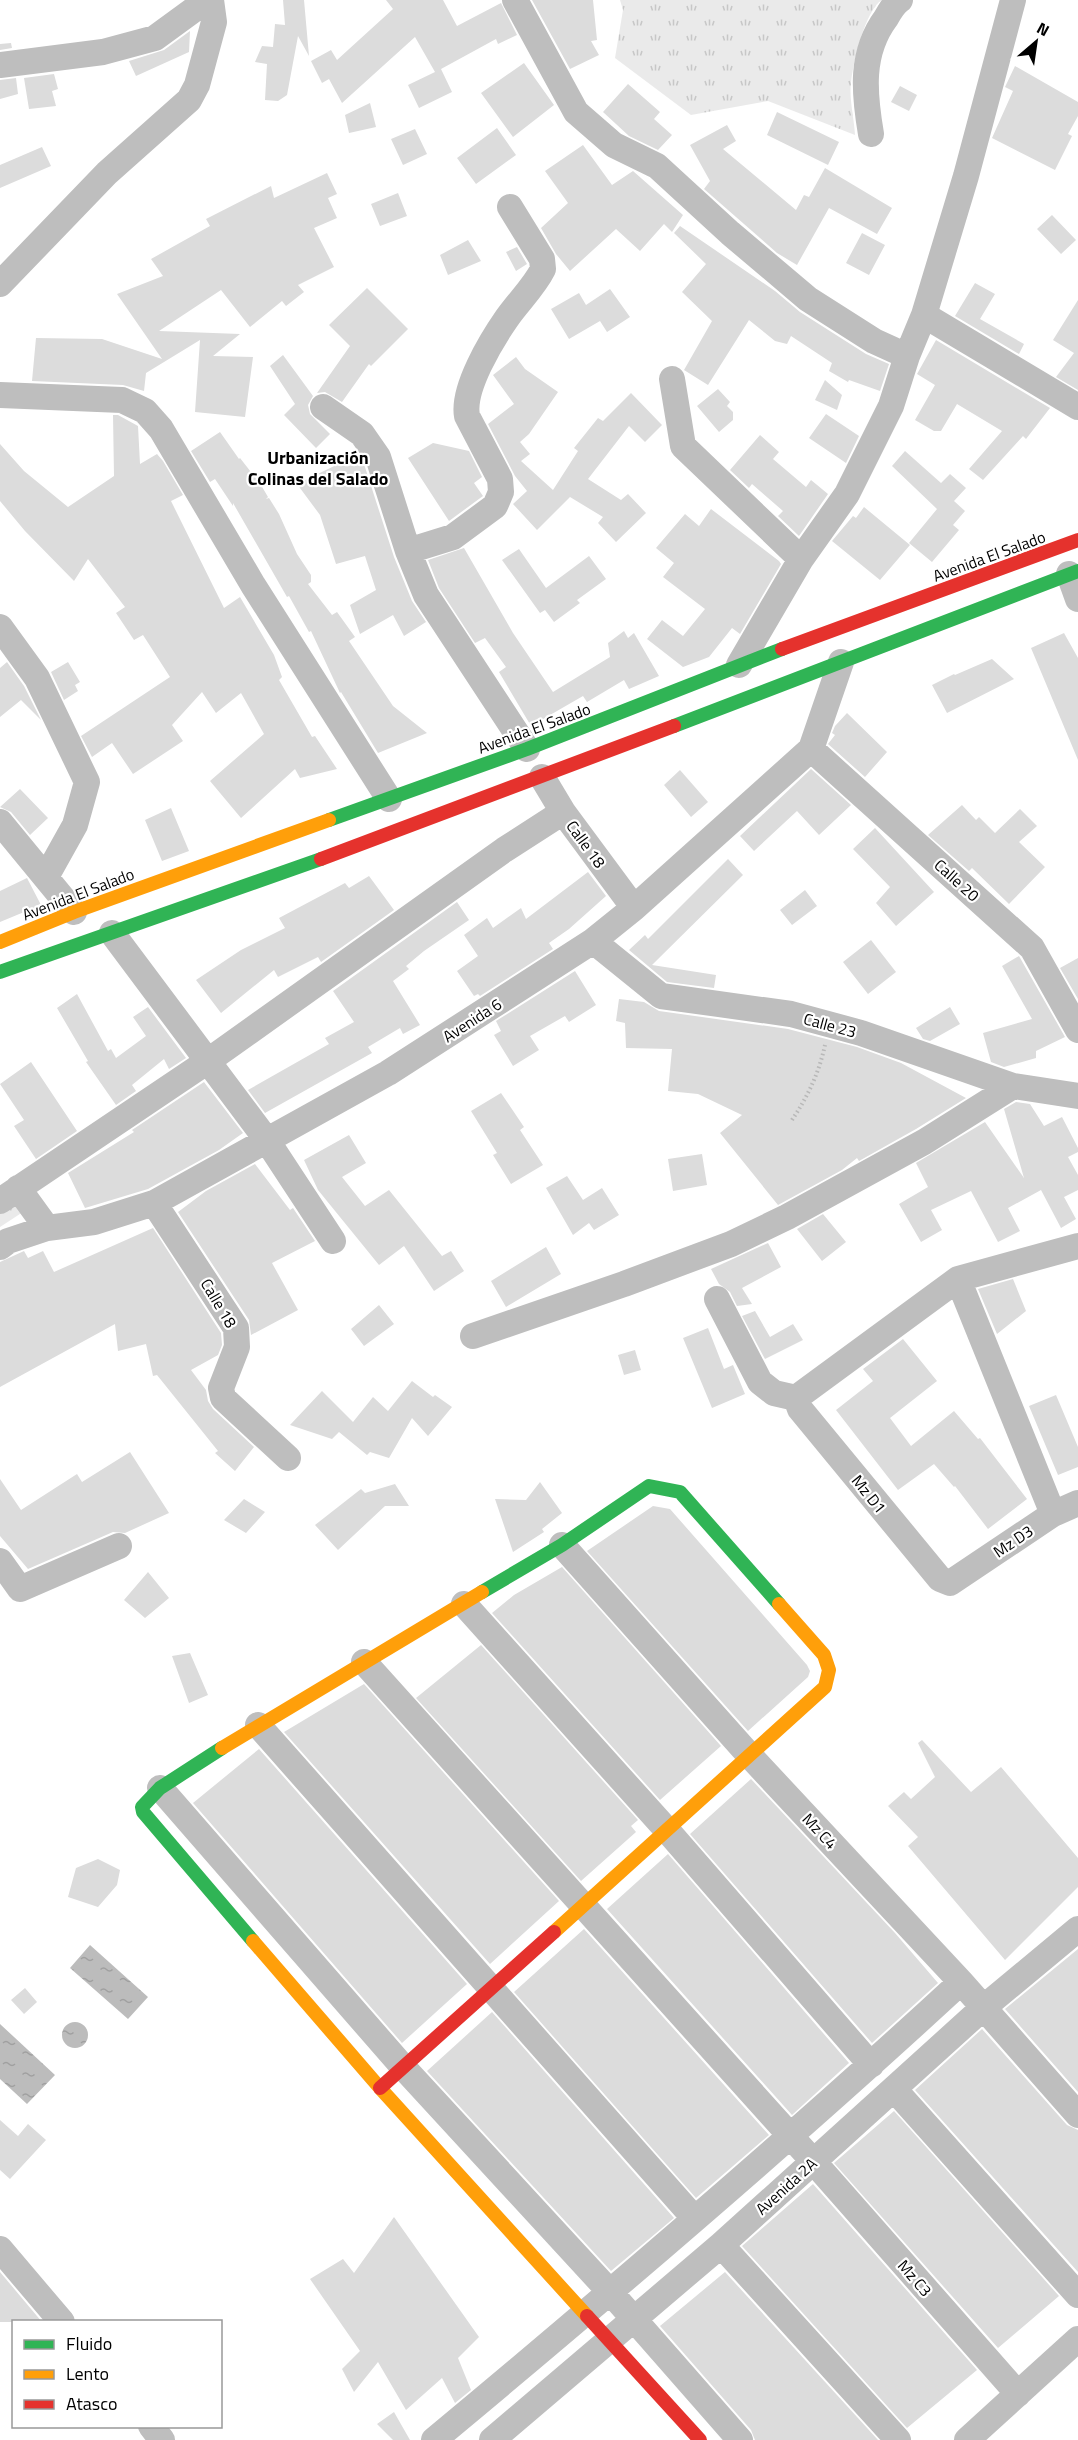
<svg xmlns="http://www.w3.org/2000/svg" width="1078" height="2440" viewBox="0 0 1078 2440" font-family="'Titillium Web',sans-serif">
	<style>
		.grass { fill: url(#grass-tufts) }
		.water { fill: url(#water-ripples) }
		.building { fill: #dcdcdc }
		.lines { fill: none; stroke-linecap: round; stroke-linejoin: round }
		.path { stroke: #b8b8b8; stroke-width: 4; stroke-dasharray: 1.5 3; stroke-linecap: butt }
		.street { stroke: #bebebe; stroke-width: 26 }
		.fast { stroke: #30b455; stroke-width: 14 }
		.slow { stroke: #ff9f0a; stroke-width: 14 }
		.jam { stroke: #e5322d; stroke-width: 14 }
		.labels { text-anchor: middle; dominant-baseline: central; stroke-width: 4.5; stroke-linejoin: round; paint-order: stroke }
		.street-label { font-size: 16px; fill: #000; stroke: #fff }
		.neighbourhood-label { font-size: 18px; font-weight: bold; fill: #000; stroke: #fff }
	</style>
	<defs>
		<pattern id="grass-tufts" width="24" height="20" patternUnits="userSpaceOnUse" patternTransform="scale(1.5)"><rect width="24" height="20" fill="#eaeaea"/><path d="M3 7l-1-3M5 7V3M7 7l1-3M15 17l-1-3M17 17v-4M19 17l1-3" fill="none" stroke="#c7c7c7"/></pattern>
		<pattern id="water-ripples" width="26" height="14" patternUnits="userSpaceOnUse" patternTransform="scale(1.5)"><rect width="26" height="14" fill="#bcbcbc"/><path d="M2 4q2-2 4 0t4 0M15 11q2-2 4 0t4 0" fill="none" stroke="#a0a0a0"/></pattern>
	</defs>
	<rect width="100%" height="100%" fill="#fff"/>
	<path class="grass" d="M 620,0 L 882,0 C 865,10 853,63 851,83 C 849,99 854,118 855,135 L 768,101 L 691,115 L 615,58 L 623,10 Z
		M 15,1200 L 23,1212 L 0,1227 L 0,1210 Z"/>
	<path class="water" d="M 90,1945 L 148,1997 L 128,2019 L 70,1968 Z
		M62 2035a13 13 0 1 1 26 0a13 13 0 1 1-26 0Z
		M 0,2024 L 55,2075 L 27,2104 L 0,2079 Z"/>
	<path class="building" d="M 283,0 L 304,0 L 309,56 L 298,36 L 287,95 L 278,101 L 265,100 L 267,64 L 255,62 L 262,46 L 273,47 L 275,24 L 285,25 Z
		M 386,0 L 443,0 L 457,26 L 501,3 L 517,35 L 498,44 L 496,39 L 441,69 L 452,92 L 419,108 L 408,85 L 435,72 L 415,37 L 342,103 L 329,79 L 322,83 L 311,61 L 331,50 L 337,60 L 393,9 Z
		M 532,0 L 593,0 L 597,40 L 591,41 L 599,55 L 570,69 Z
		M 190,31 L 189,52 L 136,76 L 129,61 L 164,50 Z
		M 11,43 L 12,48 L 0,50 L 0,44 Z
		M 524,63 L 554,105 L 513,137 L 481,93 Z
		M 1015,66 L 1078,102 L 1078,116 L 1068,134 L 1072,136 L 1055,170 L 992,138 L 1013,91 L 1005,87 Z
		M 54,74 L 58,89 L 52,91 L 56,106 L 29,109 L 24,78 Z
		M 16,78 L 18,94 L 0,99 L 0,80 Z
		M 628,84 L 660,112 L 654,119 L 672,135 L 658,150 L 629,136 L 603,112 Z
		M 900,86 L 917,95 L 909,111 L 891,102 Z
		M 370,103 L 376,127 L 349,133 L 345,115 Z
		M 777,112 L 839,142 L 828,165 L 767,135 Z
		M 727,125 L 736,141 L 723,149 L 796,210 L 804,195 L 809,197 L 825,168 L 892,208 L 877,234 L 829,208 L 797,265 L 777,253 L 704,189 L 710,181 L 690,145 Z
		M 497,128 L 516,155 L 476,184 L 457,158 Z
		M 415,129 L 427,154 L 403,165 L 391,139 Z
		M 583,145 L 612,185 L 633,171 L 683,215 L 672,232 L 664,224 L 640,251 L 616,229 L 570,271 L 556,254 L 541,228 L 568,203 L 545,171 Z
		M 42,147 L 51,166 L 0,188 L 0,165 Z
		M 327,173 L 337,194 L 328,198 L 337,218 L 314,228 L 334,267 L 298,285 L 304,292 L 286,306 L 282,301 L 250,327 L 221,290 L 159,331 L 240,334 L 213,356 L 253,357 L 245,417 L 195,412 L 200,340 L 146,373 L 144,391 L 123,385 L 32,381 L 36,338 L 102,339 L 162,359 L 117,294 L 163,276 L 151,259 L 210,226 L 206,219 L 271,186 L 274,198 Z
		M 398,193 L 407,216 L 380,226 L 371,204 Z
		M 1052,215 L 1076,240 L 1061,254 L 1037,229 Z
		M 680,226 L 775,291 L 800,312 L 866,354 L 889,364 L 880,391 L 849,380 L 848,382 L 829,371 L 832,363 L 791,336 L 787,344 L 775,341 L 749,320 L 708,385 L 684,370 L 712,321 L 682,292 L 706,264 L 674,233 Z
		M 862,233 L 885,245 L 869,275 L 846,263 Z
		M 468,240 L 481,261 L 448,275 L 440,255 Z
		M 517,247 L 527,264 L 516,271 L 506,252 Z
		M 975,283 L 995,294 L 980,319 L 1024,344 L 1019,354 L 955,316 Z
		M 367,288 L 408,329 L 371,366 L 369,364 L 342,402 L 325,392 L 317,393 L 350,346 L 329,325 Z
		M 610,289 L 630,317 L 607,332 L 600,321 L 569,339 L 551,309 L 579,293 L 586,305 Z
		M 1078,300 L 1078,390 L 1056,377 L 1074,353 L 1053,340 Z
		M 936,340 L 1050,408 L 1026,439 L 1023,436 L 983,480 L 969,469 L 1002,431 L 957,404 L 941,431 L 934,431 L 915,420 L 935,385 L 917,374 Z
		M 283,355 L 313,396 L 308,405 L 310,414 L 330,434 L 316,448 L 284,415 L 295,404 L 270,366 Z
		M 516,357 L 525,369 L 558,392 L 529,434 L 520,442 L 530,454 L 521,461 L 553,490 L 578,451 L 574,448 L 598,418 L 603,421 L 631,393 L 662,425 L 645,442 L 629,426 L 588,479 L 621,500 L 628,494 L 646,513 L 616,542 L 598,523 L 603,517 L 570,497 L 537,530 L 513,504 L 527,491 L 515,476 L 488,424 L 514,404 L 493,375 Z
		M 825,380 L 842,395 L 837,410 L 815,400 Z
		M 718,389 L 730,402 L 727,406 L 733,412 L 733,420 L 719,432 L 697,406 Z
		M 826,414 L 859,436 L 846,463 L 809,438 Z
		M 113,415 L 118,415 L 138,426 L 140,464 L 157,454 L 163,461 L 183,495 L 171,501 L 224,608 L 240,597 L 274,655 L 282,677 L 279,680 L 312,737 L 315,736 L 337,769 L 300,778 L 295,769 L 241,818 L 210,781 L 264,734 L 241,693 L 216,713 L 202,692 L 172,725 L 183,741 L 133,774 L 112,743 L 92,757 L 81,736 L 170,677 L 143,635 L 134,640 L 116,613 L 125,607 L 88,559 L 74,581 L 25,531 L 0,501 L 0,444 L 24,471 L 68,507 L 114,476 Z
		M 220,432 L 239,459 L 240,458 L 261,485 L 268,497 L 266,499 L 269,498 L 279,514 L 297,554 L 311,575 L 311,582 L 308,584 L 332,615 L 337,612 L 355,637 L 349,641 L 393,706 L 427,733 L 378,753 L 341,692 L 340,693 L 311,631 L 309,632 L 289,596 L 287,597 L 233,503 L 233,506 L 215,479 L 210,482 L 191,451 Z
		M 760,435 L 779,452 L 773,459 L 806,487 L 811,480 L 828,494 L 799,536 L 778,516 L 783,511 L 752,484 L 749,488 L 730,470 Z
		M 433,443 L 469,451 L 482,477 L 474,483 L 483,496 L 449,521 L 408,458 Z
		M 905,451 L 941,483 L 950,474 L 966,488 L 954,501 L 965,511 L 953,525 L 959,530 L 932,562 L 909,543 L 937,509 L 892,466 Z
		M 355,456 L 358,464 L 364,464 L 394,557 L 412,601 L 426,622 L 404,636 L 393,615 L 360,634 L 350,605 L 376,590 L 365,556 L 336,564 L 320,515 L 297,484 Z
		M 864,507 L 910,545 L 880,580 L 832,541 L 853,516 L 856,518 Z
		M 711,509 L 779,561 L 781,564 L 740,634 L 732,628 L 709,657 L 683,667 L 647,639 L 662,620 L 683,636 L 705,609 L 663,577 L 674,563 L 656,548 L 685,514 L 699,526 Z
		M 464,548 L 513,633 L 553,692 L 610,657 L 608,643 L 624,631 L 628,638 L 634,633 L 659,676 L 629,689 L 624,680 L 587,702 L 583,696 L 531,726 L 499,672 L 506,667 L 485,638 L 475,643 L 439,588 L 428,560 Z
		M 519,549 L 546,588 L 589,556 L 606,579 L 577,600 L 580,603 L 554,622 L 545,610 L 540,613 L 502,560 Z
		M 1064,633 L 1078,658 L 1078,760 L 1031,648 Z
		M 992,659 L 1014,679 L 947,713 L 932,685 L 954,674 L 955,675 Z
		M 7,662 L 24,686 L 41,720 L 21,700 L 0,717 L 0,668 Z
		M 68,662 L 80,682 L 75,685 L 78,691 L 64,700 L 51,672 Z
		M 847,713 L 887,752 L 865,777 L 828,744 L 835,735 L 832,733 L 835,726 Z
		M 811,769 L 851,805 L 819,835 L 797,811 L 754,851 L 740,836 Z
		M 680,770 L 708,802 L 691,817 L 664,785 Z
		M 20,789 L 48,818 L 30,835 L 11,812 L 0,807 Z
		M 962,805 L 976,820 L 979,817 L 995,833 L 1020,809 L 1037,826 L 1019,842 L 1045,867 L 1009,904 L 972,868 L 969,871 L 928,835 Z
		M 171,808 L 189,851 L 162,861 L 145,820 Z
		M 875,828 L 934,892 L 896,926 L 876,903 L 890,887 L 853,849 Z
		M 728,859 L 743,875 L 652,965 L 716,975 L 714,988 L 667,982 L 629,950 L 645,935 L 648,939 Z
		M 588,872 L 606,896 L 569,929 L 549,943 L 553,949 L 480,996 L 478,994 L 474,996 L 457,971 L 478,956 L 464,935 L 487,918 L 493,928 L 521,908 L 526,919 Z
		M 369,876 L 394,910 L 321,962 L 318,957 L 278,977 L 274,970 L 221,1013 L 196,980 L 241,950 L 285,928 L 279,918 L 345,883 L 349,888 Z
		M 27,878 L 41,905 L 0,922 L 0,891 Z
		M 805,890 L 817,906 L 792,925 L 780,910 Z
		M 457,902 L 469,920 L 424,951 L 406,966 L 409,969 L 393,981 L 420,1025 L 403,1034 L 400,1028 L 368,1047 L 372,1053 L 265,1113 L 248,1090 L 329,1044 L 325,1038 L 354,1022 L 333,991 Z
		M 871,940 L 896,972 L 868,994 L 843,962 Z
		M 1019,956 L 1065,1037 L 1036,1051 L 1036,1058 L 1004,1067 L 991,1062 L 983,1033 L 1032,1019 L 1002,966 Z
		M 1078,958 L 1078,999 L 1060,968 Z
		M 575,971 L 596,1005 L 569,1022 L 565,1016 L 530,1036 L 539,1050 L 513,1066 L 494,1035 L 501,1031 L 496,1021 Z
		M 77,994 L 108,1051 L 111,1049 L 116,1058 L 146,1036 L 133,1017 L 148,1007 L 186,1058 L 169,1069 L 164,1059 L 132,1085 L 136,1091 L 116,1105 L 86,1062 L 88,1061 L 57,1008 Z
		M 619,999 L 644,1002 L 659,1011 L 788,1029 L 857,1047 L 901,1063 L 966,1098 L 916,1129 L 859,1161 L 857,1158 L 842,1170 L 778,1205 L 720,1133 L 742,1115 L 698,1094 L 668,1091 L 672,1049 L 626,1048 L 625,1023 L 616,1021 Z
		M 950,1007 L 960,1024 L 930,1041 L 923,1039 L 916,1028 Z
		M 31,1062 L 77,1131 L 36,1159 L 14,1126 L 24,1120 L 0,1084 Z
		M 204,1082 L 243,1133 L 219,1150 L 148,1189 L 85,1208 L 68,1173 L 134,1132 L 132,1130 Z
		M 501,1093 L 524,1127 L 520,1130 L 543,1165 L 511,1184 L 493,1155 L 497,1153 L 471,1111 Z
		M 1016,1102 L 1030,1104 L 1044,1126 L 1062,1117 L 1078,1148 L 1078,1152 L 1068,1157 L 1078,1175 L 1078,1190 L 1064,1197 L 1076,1219 L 1061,1228 L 1041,1190 L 1008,1208 L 1020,1231 L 998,1242 L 971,1191 L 931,1210 L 942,1230 L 921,1242 L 899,1204 L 928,1187 L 916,1163 L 985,1122 L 1024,1178 L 1004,1109 Z
		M 349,1135 L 366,1163 L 342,1177 L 365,1206 L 389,1190 L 442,1256 L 451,1251 L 464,1271 L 434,1291 L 404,1246 L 379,1265 L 318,1190 L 304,1160 Z
		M 702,1154 L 707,1185 L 673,1191 L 668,1159 Z
		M 255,1164 L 290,1210 L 293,1208 L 315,1241 L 272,1263 L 298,1310 L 251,1335 L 249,1320 L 178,1212 L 206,1191 Z
		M 567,1176 L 583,1200 L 602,1188 L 619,1215 L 594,1230 L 589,1223 L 573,1235 L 546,1188 Z
		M 823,1214 L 846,1242 L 822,1261 L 797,1229 Z
		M 153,1228 L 221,1333 L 222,1345 L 218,1355 L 191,1370 L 206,1390 L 208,1401 L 213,1409 L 254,1447 L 235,1471 L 215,1453 L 218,1451 L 157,1375 L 153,1376 L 146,1344 L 118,1351 L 115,1324 L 0,1387 L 0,1262 L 24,1251 L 28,1258 L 43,1251 L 54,1272 Z
		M 768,1243 L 781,1267 L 742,1288 L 752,1304 L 737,1306 L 730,1292 L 719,1284 L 711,1269 Z
		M 546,1247 L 561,1274 L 506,1307 L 491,1281 Z
		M 1013,1279 L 1026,1311 L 997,1334 L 978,1289 Z
		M 379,1305 L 394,1324 L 364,1346 L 351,1329 Z
		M 755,1311 L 770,1337 L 793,1324 L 803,1340 L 765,1359 L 742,1316 Z
		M 708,1328 L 724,1369 L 733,1365 L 745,1394 L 712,1408 L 683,1338 Z
		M 903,1339 L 937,1381 L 890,1418 L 911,1446 L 954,1411 L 978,1439 L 980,1438 L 1027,1499 L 988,1529 L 955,1486 L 954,1487 L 934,1464 L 898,1490 L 836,1410 L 873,1381 L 863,1369 Z
		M 635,1350 L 641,1370 L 624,1375 L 618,1355 Z
		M 412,1381 L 433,1397 L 435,1395 L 452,1407 L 428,1436 L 412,1418 L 389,1458 L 370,1452 L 367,1455 L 339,1432 L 332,1439 L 290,1425 L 322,1391 L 353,1422 L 373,1397 L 388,1411 Z
		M 1056,1395 L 1078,1447 L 1078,1467 L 1058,1475 L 1029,1406 Z
		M 130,1452 L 169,1513 L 125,1533 L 113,1532 L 28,1569 L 0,1536 L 0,1479 L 21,1510 L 77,1474 L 82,1482 Z
		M 540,1482 L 562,1513 L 542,1529 L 544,1532 L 513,1552 L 495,1499 L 526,1500 Z
		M 395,1484 L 409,1506 L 385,1506 L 338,1550 L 315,1525 L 361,1489 L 365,1493 Z
		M 244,1499 L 265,1512 L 246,1533 L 224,1520 Z
		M 653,1506 L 670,1509 L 807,1665 L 810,1671 L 808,1677 L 748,1731 L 587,1551 Z
		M 562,1567 L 721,1746 L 660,1800 L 492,1613 L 514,1595 Z
		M 148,1572 L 169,1598 L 145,1618 L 124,1600 Z
		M 481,1645 L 638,1820 L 631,1826 L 636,1832 L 581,1881 L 416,1698 Z
		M 190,1653 L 208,1695 L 189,1703 L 172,1656 Z
		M 364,1684 L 559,1901 L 490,1964 L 284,1732 Z
		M 922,1740 L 971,1792 L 1001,1767 L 1078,1858 L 1078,1887 L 1005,1960 L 908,1846 L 918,1837 L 888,1806 L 904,1792 L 911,1799 L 935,1777 L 918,1743 Z
		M 259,1749 L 467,1984 L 402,2043 L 193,1803 Z
		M 751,1779 L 895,1933 L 938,1983 L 872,2043 L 690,1834 Z
		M 668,1854 L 849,2063 L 792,2115 L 607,1909 Z
		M 98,1859 L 120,1870 L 117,1885 L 98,1907 L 68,1897 L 76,1868 Z
		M 584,1929 L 769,2135 L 696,2198 L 514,1992 Z
		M 1078,1949 L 1078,2092 L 1005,2009 Z
		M 25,1988 L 37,2002 L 24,2014 L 11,2000 Z
		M 492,2012 L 674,2218 L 611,2271 L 427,2071 Z
		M 982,2029 L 1067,2125 L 1078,2130 L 1078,2272 L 915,2090 Z
		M 894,2111 L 1059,2296 L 998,2348 L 834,2163 Z
		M 0,2120 L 18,2136 L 28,2124 L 46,2140 L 10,2179 L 0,2170 Z
		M 813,2184 L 977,2370 L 907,2428 L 742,2246 Z
		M 394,2217 L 479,2337 L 458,2358 L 471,2390 L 455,2403 L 442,2378 L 406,2410 L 378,2362 L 354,2392 L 342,2369 L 360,2351 L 310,2279 L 343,2259 L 354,2273 Z
		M 0,2272 L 42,2322 L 0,2322 Z
		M 725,2272 L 878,2440 L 755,2440 L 751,2430 L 660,2326 Z
		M 394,2412 L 410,2440 L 393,2440 L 377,2424 Z"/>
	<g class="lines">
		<path class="path" d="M 792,1120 C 808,1096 819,1073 825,1045"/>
		<path class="street" d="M 515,0 L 576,112 L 614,145 L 657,166 L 730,233 L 808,299 L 874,341 L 907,356
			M 0,65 L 103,52 L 155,38 L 207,0
			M 871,134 C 864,93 860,53 886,18 C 890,11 894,4 900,0
			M 0,284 L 107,173 L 189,100 L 197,85 L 214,22 L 211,0
			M 924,315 L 1078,407
			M 672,379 L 683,446 L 801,559
			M 0,395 L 122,400 L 145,411 L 161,429 L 253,585 L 389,799
			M 323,407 L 362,434 L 378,457 L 408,551 L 426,595 L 527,749
			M 408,551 L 453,537 L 495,506 L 501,492 L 500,479 L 467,416 C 462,389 491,341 507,318 C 519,301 534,287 543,269 L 542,259 L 510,207
			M 1069,574 L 1078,599
			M 0,627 L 37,678 L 87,782 L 75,825 L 46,877
			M 739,665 L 801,559 L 847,494 L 891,406 L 907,356 L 924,315 L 966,176 L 1013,0
			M 811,749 L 1032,948 L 1078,1030
			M 542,777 L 563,812 L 634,908
			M 0,822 L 74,912
			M 112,933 L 266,1139 L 333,1241
			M 593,941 L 661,996 L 791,1014 L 861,1033 L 1013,1086 L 1078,1096
			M 18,1188 L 47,1228
			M 0,1201 L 208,1061 L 504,850 L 563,812
			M 154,1203 L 236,1328 L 237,1347 L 221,1388 L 223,1398 L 288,1458
			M 0,1247 L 8,1241 L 47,1228 L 94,1222 L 154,1203 L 388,1073 L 593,941 L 634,908 L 811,749 L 841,662
			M 958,1279 L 1053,1514
			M 717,1299 L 760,1382 L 774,1393 L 796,1398
			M 473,1336 L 624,1284 L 731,1244 L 787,1217 L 924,1142 L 1013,1086
			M 796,1398 L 800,1409 L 940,1579 L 950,1583 L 1053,1514 L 1078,1503
			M 796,1398 L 958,1279 L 1078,1246
			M 562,1545 L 750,1756 L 961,1982 L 1078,2115
			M 0,1561 L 20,1589 L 119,1546
			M 464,1604 L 666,1829 L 871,2065
			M 364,1662 L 813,2161 L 1018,2394
			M 258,1725 L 695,2219
			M 160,1788 L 403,2067 L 611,2293 L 740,2440
			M 894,2089 L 1078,2295
			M 721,2245 L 898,2440
			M 0,2249 L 62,2322
			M 151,2426 L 162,2440
			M 434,2440 C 613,2291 790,2140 961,1982
			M 492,2440 L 721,2245 L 983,2008 L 1078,1929
			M 967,2440 L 1078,2339"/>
		<path class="fast" d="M 674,726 L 1078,571
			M 329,820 L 527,749 L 782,649
			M 0,972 L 321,859
			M 482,1592 L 562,1545 L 649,1486 L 680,1492 L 779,1604
			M 222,1748 L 160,1788 L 142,1807 L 143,1812 L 253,1941"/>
		<path class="slow" d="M 0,942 L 74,912 L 329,820
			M 222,1748 L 482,1592
			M 554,1932 L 825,1687 L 829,1670 L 824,1655 L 779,1604
			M 253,1941 L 380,2088 L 587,2316"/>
		<path class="jam" d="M 782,649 L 1078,540
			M 321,859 L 674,726
			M 380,2088 L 554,1932
			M 587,2316 L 700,2440"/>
	</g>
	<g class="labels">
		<g class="street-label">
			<text transform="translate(989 556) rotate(-20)">Avenida El Salado</text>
			<text transform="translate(534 728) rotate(-20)">Avenida El Salado</text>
			<text transform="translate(586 844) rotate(54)">Calle 18</text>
			<text transform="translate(957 880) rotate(42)">Calle 20</text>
			<text transform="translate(78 894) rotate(-21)">Avenida El Salado</text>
			<text transform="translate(472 1020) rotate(-33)">Avenida 6</text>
			<text transform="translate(830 1025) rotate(15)">Calle 23</text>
			<text transform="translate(219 1303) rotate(59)">Calle 18</text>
			<text transform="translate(869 1494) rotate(51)">Mz D1</text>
			<text transform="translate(1013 1541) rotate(-34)">Mz D3</text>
			<text transform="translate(820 1831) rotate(47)">Mz C4</text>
			<text transform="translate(786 2186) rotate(-42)">Avenida 2A</text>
			<text transform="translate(915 2278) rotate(49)">Mz C3</text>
		</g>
		<g class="neighbourhood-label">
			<text x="318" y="457">Urbanización<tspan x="318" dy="21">Colinas del Salado</tspan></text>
		</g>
	</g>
	<rect x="12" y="2320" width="210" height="108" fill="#ffffff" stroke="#999999" stroke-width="1.5"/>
	<rect x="24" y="2340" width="30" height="9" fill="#30b455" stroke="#999999" stroke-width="1.5"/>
	<text x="66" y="2350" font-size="18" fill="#000000">Fluido</text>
	<rect x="24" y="2370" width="30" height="9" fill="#ff9f0a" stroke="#999999" stroke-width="1.5"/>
	<text x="66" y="2380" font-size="18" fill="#000000">Lento</text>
	<rect x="24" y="2400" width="30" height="9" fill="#e5322d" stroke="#999999" stroke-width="1.5"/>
	<text x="66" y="2410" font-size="18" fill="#000000">Atasco</text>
	<g transform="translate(1036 42) rotate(29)" stroke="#ffffff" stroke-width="4.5" paint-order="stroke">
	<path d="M0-4.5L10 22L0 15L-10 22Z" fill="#000000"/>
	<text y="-9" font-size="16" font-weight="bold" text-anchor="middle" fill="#000000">N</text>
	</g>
</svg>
